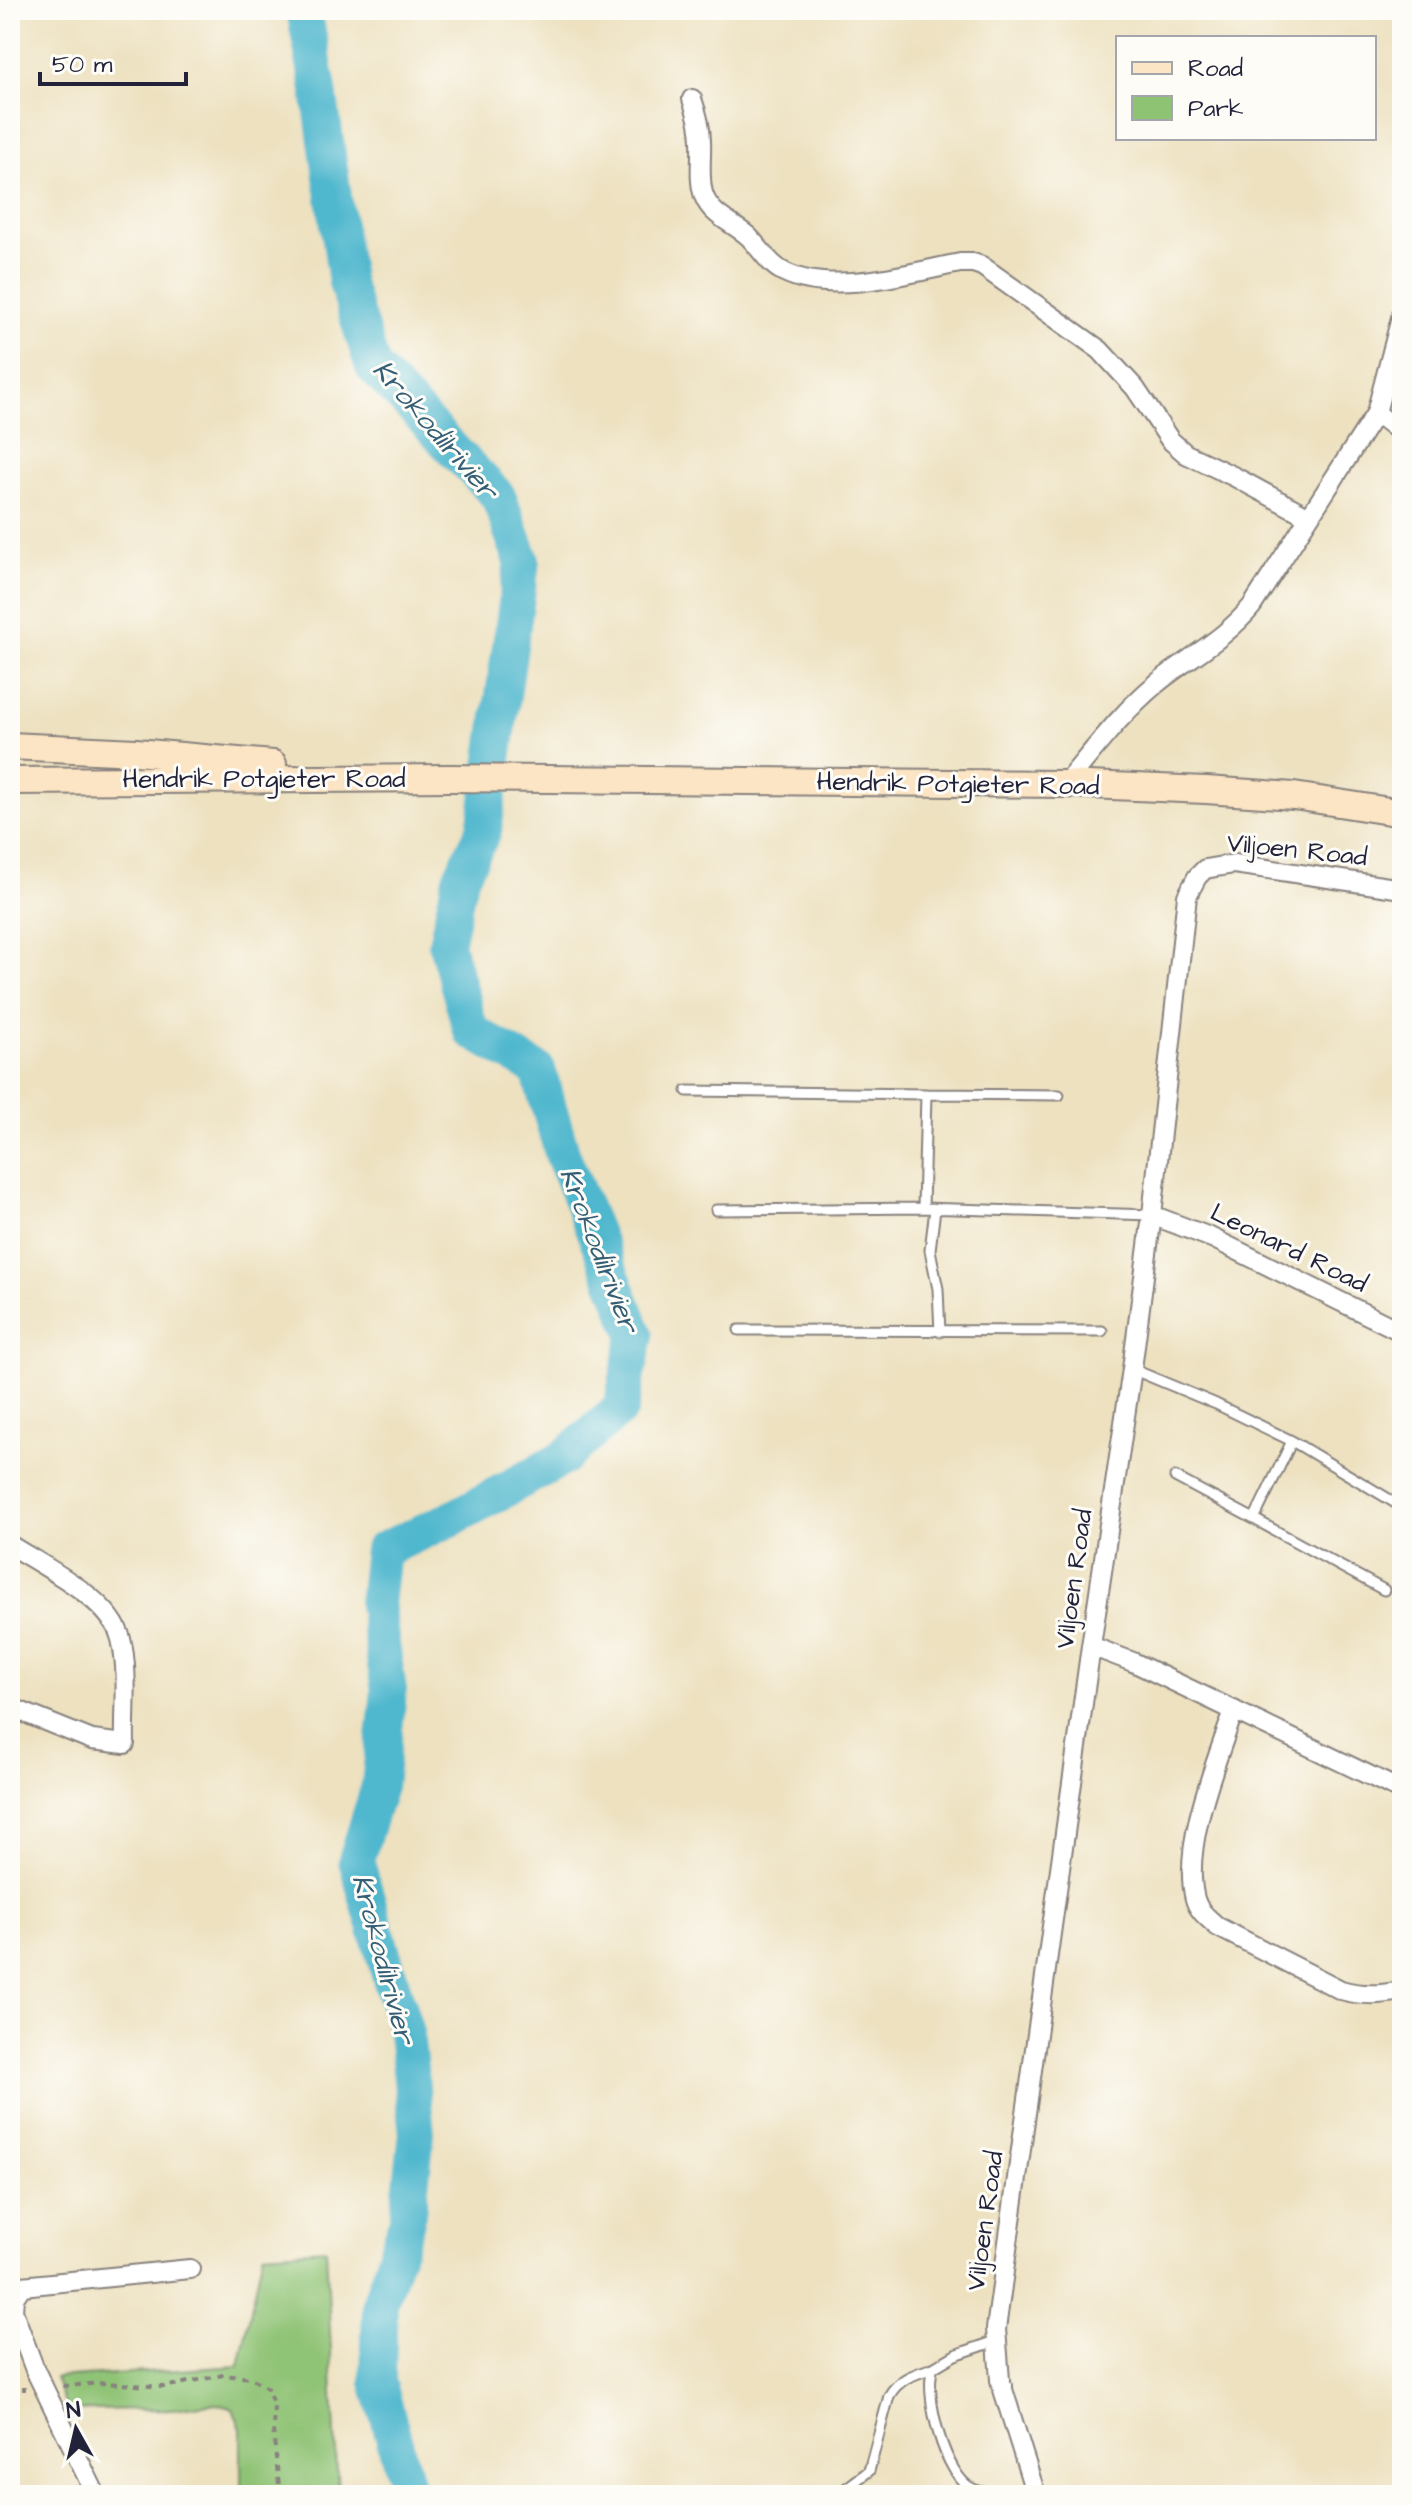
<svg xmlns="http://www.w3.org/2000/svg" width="1412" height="2505" viewBox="0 0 1412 2505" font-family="'Architects Daughter',sans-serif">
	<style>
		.green { fill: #8fc374; stroke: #587258; stroke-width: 2 }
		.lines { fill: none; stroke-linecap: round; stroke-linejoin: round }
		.river { stroke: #50b7ce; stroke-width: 36 }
		.service-casing { stroke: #88827e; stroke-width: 13 }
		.minor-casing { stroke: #88827e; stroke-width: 22 }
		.secondary-casing { stroke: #88827e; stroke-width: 30 }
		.path { stroke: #88827e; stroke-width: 4; stroke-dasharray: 6 6; stroke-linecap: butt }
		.service { stroke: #fff; stroke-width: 9 }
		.minor { stroke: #fff; stroke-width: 18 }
		.secondary { stroke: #fce5c4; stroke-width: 26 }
		.labels { text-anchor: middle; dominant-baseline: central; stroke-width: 6; stroke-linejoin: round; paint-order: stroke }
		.street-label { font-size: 26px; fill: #22223b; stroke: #fdfcf7 }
		.water-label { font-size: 28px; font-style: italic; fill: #345e76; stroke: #fdfcf7 }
	</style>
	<rect width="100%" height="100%" fill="#fdfcf7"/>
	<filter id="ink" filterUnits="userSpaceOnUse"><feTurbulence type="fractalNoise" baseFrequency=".0125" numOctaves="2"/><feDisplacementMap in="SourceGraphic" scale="16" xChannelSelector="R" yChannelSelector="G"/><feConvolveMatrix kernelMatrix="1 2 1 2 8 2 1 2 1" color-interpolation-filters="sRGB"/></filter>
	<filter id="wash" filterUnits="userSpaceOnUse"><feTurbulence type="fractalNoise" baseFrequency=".006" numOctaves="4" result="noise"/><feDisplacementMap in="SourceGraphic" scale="32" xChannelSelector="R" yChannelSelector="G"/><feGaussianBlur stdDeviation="1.8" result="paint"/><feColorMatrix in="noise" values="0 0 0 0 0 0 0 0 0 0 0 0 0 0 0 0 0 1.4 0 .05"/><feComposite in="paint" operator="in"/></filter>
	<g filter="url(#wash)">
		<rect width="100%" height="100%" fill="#ede1c0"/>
		<path class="green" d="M 326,2249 L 338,2495 L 241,2495 L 241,2429 L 233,2408 C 212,2399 192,2408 170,2409 C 136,2410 102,2408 68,2412 L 55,2378 L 239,2366 L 263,2253 Z"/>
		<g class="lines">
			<path class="river" d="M 304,10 L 318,84 L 346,282 L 373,367 L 498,496 L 522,561 L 484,830 L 460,879 L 446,944 L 471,1031 L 538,1070 L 563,1156 L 636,1335 L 621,1408 L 562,1459 L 453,1518 L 382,1550 L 376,1604 L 389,1691 L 379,1786 L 356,1860 L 406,2033 L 417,2133 L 407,2220 L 380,2302 L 378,2381 L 406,2483 L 406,2495"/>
		</g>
	</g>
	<g filter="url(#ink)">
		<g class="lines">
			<defs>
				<path id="service" d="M 687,1091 L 926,1094
					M 923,1208 L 926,1094 L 1059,1095
					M 935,1209 L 930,1250 L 938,1289 L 940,1332
					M 716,1210 L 923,1208 L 1152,1215
					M 739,1330 L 1102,1331
					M 1132,1369 L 1216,1404 L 1292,1441 L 1402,1507
					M 1175,1477 L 1254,1519 L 1292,1441
					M 1254,1519 L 1384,1590
					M 996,2341 L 955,2355 L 933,2368 C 923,2394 945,2477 973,2489 C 991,2496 1017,2494 1036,2495
					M 837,2495 L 869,2471 L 889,2396 C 899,2378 915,2374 933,2368"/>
				<path id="minor" d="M 692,99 C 697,113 701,126 701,141 C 702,159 698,179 704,196 C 712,217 734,223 749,237 C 760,248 769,265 784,272 C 832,296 909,273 960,263 L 973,263 L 982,266 L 1100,350 L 1135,388 L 1170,440 L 1186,454 L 1235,477 L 1309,517
					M 1376,413 L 1402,433
					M 1065,784 C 1094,750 1121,713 1156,684 C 1190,656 1224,640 1252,606 L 1376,413 L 1402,314
					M 1152,1215 L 1212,1238 L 1402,1332
					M 10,1545 C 44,1567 111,1599 121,1639 C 129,1671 124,1710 125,1744 L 92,1740 L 10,1707
					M 1091,1646 L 1133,1662 L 1402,1791
					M 1234,1710 C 1217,1761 1181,1845 1195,1899 C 1198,1911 1209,1919 1218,1927 L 1341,1990 C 1363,1996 1380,1995 1402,1991
					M 96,2495 L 35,2370 L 13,2311 L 14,2298 L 22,2286 L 190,2269
					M 1036,2495 L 1000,2380 L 996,2329 L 1091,1646 L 1132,1369 L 1152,1215 L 1187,896 L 1197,877 L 1205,869 L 1234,864 L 1402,889"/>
				<path id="secondary" d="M 10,746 L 136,752 L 273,764
					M 10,781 L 450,778 L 1065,784 L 1206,790 L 1294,796 L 1402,813"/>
			</defs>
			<use href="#service" class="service-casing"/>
			<use href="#minor" class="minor-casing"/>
			<use href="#secondary" class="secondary-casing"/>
			<path class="path" d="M 63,2386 L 105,2383 L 164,2387 L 223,2375 L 251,2378 L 267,2388 L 274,2406 L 273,2430 L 280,2495
				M 10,2389 L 26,2389"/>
			<use href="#service" class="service"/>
			<use href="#minor" class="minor"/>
			<use href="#secondary" class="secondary"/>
		</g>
	</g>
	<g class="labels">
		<g class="street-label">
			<text x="264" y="779">Hendrik Potgieter Road</text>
			<text transform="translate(958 784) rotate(1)">Hendrik Potgieter Road</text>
			<text transform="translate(1297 850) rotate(6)">Viljoen Road</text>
			<text transform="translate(1289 1248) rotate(26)">Leonard Road</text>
			<text transform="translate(1074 1579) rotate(-82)">Viljoen Road</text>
			<text transform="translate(985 2221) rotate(-82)">Viljoen Road</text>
		</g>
		<g class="water-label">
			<text transform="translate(435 430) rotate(49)">Krokodilrivier</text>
			<text transform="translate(599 1250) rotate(69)">Krokodilrivier</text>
			<text transform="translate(383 1959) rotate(75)">Krokodilrivier</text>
		</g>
	</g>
	<rect width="1412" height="2505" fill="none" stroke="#fdfcf7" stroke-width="40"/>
	<rect x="1116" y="36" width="260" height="104" fill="#fdfcf7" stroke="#a5a5ac" stroke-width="2"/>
	<rect x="1132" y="62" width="40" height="12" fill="#fce5c4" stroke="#a5a5ac" stroke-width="2"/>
	<text x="1188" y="76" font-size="24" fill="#22223b">Road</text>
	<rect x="1132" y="96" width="40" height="24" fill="#8fc374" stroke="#a5a5ac" stroke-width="2"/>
	<text x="1188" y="116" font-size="24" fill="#22223b">Park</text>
	<g transform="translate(76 2429) rotate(352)" stroke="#fdfcf7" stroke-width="6" paint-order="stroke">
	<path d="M0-6L14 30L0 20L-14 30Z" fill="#22223b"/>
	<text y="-12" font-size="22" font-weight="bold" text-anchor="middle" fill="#22223b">N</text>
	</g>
	<path d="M40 72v12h146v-12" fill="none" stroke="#22223b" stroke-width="4"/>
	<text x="52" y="72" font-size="24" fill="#22223b" stroke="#fdfcf7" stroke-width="6" paint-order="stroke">50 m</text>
</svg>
